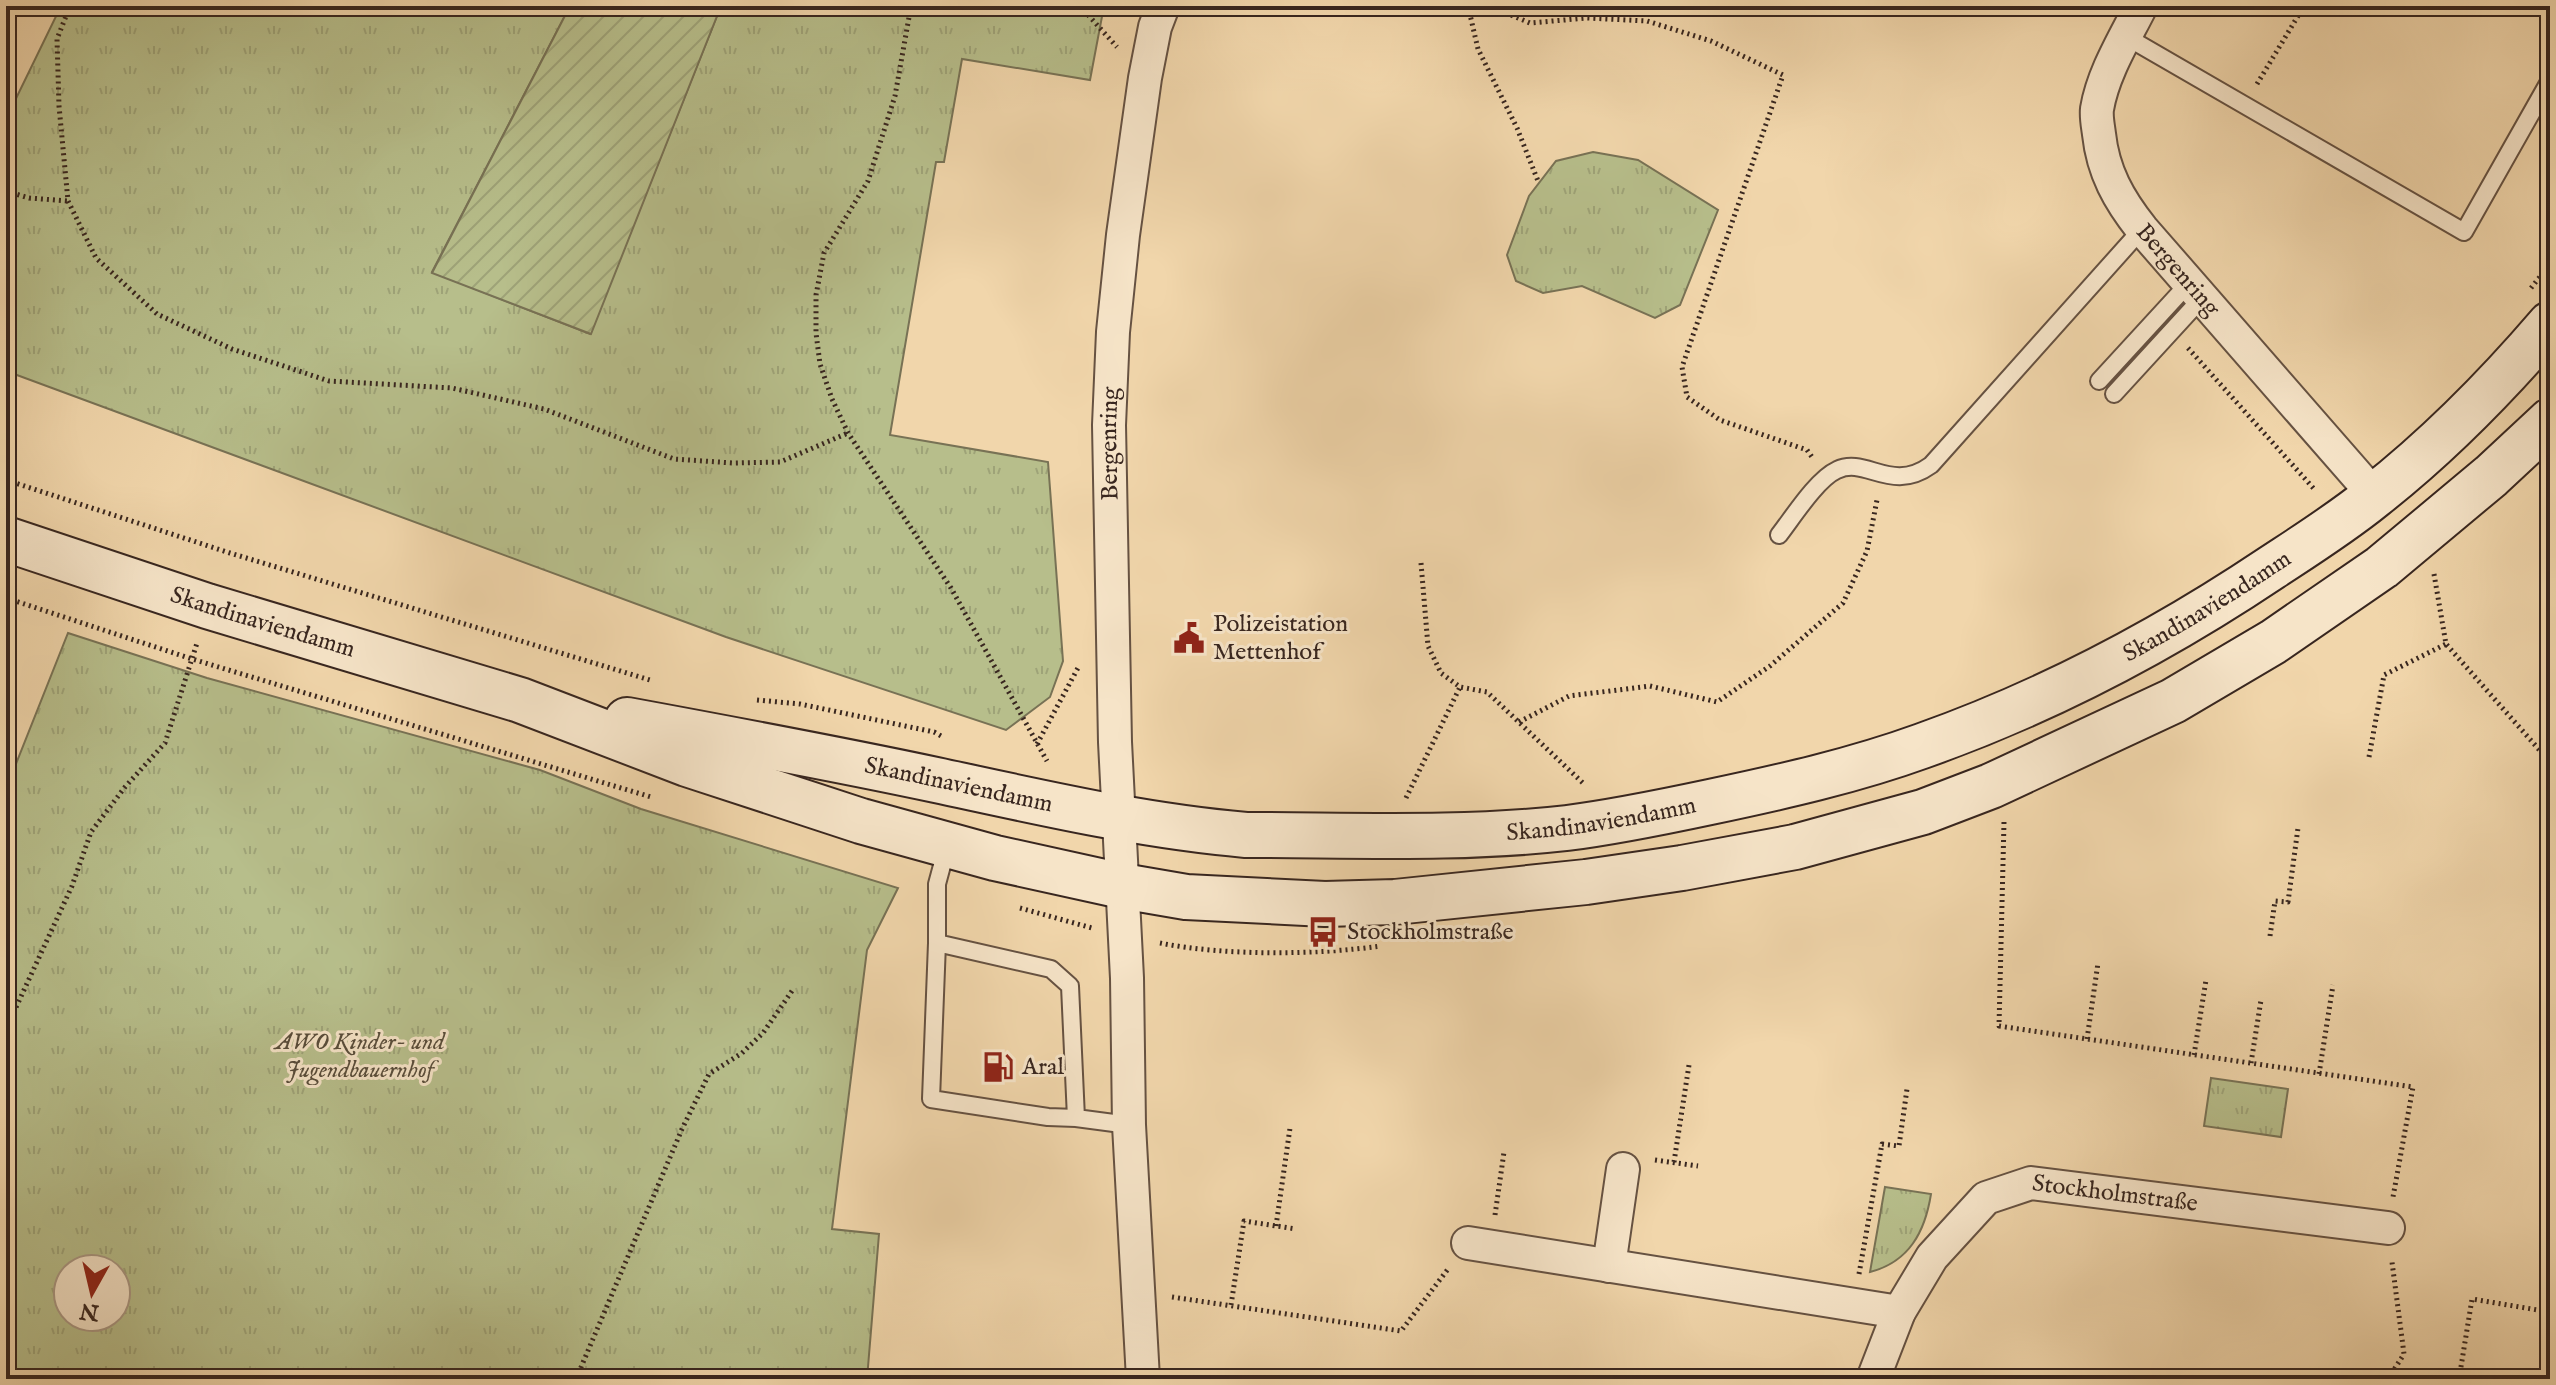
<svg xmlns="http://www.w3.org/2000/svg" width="2556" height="1385" viewBox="0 0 2556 1385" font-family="'IM FELL English',serif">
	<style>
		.park { fill: url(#park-tufts); stroke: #787255; stroke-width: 2; fill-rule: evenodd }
		.garden { fill: url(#garden-furrows); stroke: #787255; stroke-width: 2 }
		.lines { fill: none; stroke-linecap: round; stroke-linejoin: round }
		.service-casing { stroke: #665242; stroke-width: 20 }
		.minor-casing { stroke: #665242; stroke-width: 36 }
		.secondary-casing { stroke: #38261f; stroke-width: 48 }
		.path { stroke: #38261f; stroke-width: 5; stroke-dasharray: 2 4; stroke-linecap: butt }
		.service { stroke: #f6e4c8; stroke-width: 16 }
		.minor { stroke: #f6e4c8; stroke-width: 32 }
		.secondary { stroke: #f6e4c8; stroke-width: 44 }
		.labels { text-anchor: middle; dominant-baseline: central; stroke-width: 6; stroke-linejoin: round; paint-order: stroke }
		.street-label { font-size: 24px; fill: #38261f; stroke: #f6e4c8 }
		.poi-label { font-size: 24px; fill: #38261f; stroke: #f6e4c8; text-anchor: start }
		.park-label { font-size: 24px; font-style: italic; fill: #584c3a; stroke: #f6e4c8 }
	</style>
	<defs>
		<pattern id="park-tufts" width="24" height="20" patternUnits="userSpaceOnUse" patternTransform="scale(2)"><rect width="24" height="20" fill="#b7be8b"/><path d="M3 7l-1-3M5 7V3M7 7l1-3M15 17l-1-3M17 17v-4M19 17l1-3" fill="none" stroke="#9ea378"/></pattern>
		<pattern id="garden-furrows" width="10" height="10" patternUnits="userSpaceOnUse" patternTransform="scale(2)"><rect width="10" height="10" fill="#b7be8b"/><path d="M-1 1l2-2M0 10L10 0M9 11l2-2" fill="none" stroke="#9ea378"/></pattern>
	</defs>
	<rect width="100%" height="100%" fill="#f1d6ab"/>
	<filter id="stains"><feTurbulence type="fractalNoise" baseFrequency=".0025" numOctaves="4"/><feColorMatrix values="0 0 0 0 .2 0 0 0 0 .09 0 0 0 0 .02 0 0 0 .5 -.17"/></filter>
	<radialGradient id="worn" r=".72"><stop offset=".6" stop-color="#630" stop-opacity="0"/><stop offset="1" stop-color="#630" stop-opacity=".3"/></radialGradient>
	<path class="park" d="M 61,6 L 570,6 L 432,272 L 590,334 L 721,6 L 1104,6 L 1090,80 L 962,59 L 944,162 L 936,162 L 890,435 L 1048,462 L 1063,661 L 1050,697 L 1006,730 L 726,637 L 6,371 L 6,119 Z
		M 1593,152 L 1638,160 L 1718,210 L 1680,305 L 1655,318 L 1582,286 L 1543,293 L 1516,281 L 1507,255 L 1529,196 L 1556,161 Z
		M 68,633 L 207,678 L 540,770 L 641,809 L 898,888 L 867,950 L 832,1229 L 879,1234 L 867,1379 L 6,1379 L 6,789 ZM 68,1269 L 116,1269 L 116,1317 L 68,1317 Z
		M 2211,1078 L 2288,1089 L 2281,1137 L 2204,1126 Z
		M 1885,1187 L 1931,1194 C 1925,1232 1909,1262 1870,1272 Z"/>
	<path class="garden" d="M 570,6 L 721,6 L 591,334 L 432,273 Z"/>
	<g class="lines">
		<defs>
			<path id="service" d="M 2125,36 L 2464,232 L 2550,80
				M 2099,381 L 2189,283
				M 2114,394 L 2202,298
				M 1779,535 C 1793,517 1817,479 1837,470 C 1866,456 1891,494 1931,465 L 2142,229
				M 947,847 L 937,884 L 937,943 L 1051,969 L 1070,986 L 1076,1118 L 1129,1125
				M 937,943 L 931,1099 L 1048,1117 L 1076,1118"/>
			<g id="minor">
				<path id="s1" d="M 2141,6 C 2125,38 2103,73 2097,109 C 2096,117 2098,126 2099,134 C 2103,172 2119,200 2142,229 L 2375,496"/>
				<path d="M 1468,1243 L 1899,1312"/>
				<path d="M 1609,1266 L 1623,1169"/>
				<path id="s2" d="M 1143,1379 L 1129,1125 L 1127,978 L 1115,742 L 1109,425 L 1113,332 L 1123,235 L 1145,78 L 1155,27 L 1163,6"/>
				<path id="s3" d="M 1873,1379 L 1899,1312 L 1932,1257 L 1986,1198 L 2031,1183 L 2388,1228"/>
			</g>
			<g id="secondary">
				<path id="s4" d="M 6,539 L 207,606 L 520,700 L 687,764 L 861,821 L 995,858 L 1122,886 L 1186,897 L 1325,904 L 1395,902 L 1586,882 L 1682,868 L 1795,847 L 1923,812 L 1991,786 L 2173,701 L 2273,642 L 2382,567 L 2491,476 L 2550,421"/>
				<path id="s5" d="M 627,720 C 730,739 833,758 936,780 C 1039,802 1141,826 1246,835 C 1352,835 1461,840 1567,828 C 1615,822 1663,812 1710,802 C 1781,787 1853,771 1922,746 C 2046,702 2162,641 2271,568 C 2306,545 2341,523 2373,497 C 2438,446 2496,387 2550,324"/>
			</g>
		</defs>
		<use href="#service" class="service-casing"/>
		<use href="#minor" class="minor-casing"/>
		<use href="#secondary" class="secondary-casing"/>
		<path class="path" d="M 70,6 L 57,39 L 59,106 L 68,201 L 96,258 L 157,314 L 232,349 L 329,381 L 452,388 L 544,409 L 674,459 L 733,463 L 780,462 L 848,433
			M 911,6 L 895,96 L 868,181 L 824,253 L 816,295 L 816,333 L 820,364 L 832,399 L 848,433 L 951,588 L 1047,761
			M 1080,6 L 1117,47
			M 1468,6 L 1478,49 L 1517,128 L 1538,181
			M 1489,6 L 1530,23 L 1587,18 L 1647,21 L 1711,41 L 1783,75 L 1682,367 L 1687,397 L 1720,420 L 1807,450 L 1812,457
			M 2257,84 L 2304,6
			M 6,191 L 29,198 L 68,201
			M 2531,288 L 2550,264
			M 2188,348 L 2315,490
			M 6,480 L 230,553 L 650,680
			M 1421,563 L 1428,646 L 1441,673 L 1460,687 L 1487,692 L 1584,784
			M 2434,574 L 2446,644 L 2550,762
			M 6,598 L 192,659 L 651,797
			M 757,700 L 800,704 L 934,732 L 943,737
			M 1519,722 L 1569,696 L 1650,686 L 1717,702 L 1770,666 L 1843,603 L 1867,551 L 1877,500
			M 1037,744 L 1079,666
			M 2369,757 L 2384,675 L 2446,644
			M 1406,798 L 1460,687
			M 2004,822 L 1999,1026 L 2413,1087 L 2393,1197
			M 1020,908 L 1092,928
			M 2270,936 L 2275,901 L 2288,902 L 2298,828
			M 1160,943 C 1226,956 1315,955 1381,946
			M 6,1029 L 72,886 L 91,832 L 125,787 L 165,743 L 197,643
			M 2087,1039 L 2098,963
			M 2194,1055 L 2206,980
			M 2251,1063 L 2261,1000
			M 2319,1074 L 2333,985
			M 1655,1160 L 1698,1166
			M 1674,1162 L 1689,1065
			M 1495,1215 L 1504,1152
			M 1276,1226 L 1290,1128
			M 1859,1274 L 1882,1144 L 1899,1146 L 1907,1089
			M 1172,1297 L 1401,1331 L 1448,1269
			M 1231,1305 L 1244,1221 L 1296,1229
			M 576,1379 L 682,1129 L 709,1074 L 742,1053 L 763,1033 L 794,988
			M 2388,1379 L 2404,1354 L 2392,1262
			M 2459,1379 L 2472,1299 L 2550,1312"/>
		<use href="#service" class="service"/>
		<use href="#minor" class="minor"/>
		<use href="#secondary" class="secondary"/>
	</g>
	<defs>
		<symbol id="civic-bare" viewBox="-9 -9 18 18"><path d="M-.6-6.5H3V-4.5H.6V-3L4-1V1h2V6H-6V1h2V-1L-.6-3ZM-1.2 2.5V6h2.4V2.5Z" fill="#8f2418" stroke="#f6e4c8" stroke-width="2.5" paint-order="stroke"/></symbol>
		<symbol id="bus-bare" viewBox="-9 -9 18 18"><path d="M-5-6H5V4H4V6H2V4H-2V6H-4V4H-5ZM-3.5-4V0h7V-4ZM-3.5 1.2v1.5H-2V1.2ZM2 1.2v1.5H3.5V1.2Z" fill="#8f2418" stroke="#f6e4c8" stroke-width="2.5" paint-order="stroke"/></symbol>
		<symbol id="fuel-bare" viewBox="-9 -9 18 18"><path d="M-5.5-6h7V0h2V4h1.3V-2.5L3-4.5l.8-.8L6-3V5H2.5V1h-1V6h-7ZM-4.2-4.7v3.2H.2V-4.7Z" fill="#8f2418" stroke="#f6e4c8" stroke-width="2.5" paint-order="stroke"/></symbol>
	</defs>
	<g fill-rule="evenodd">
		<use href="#civic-bare" x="1167" y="616" width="44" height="44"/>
		<use href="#bus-bare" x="1301" y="910" width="44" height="44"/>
		<use href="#fuel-bare" x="976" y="1045" width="44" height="44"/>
	</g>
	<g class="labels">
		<g class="street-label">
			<text stroke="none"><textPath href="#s1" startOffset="298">Bergenring</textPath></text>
			<text stroke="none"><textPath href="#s2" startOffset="936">Bergenring</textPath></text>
			<text stroke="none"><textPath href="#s5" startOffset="1634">Skandinaviendamm</textPath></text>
			<text stroke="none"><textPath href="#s4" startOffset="270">Skandinaviendamm</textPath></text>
			<text stroke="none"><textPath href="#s5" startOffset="338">Skandinaviendamm</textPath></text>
			<text stroke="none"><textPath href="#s5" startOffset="986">Skandinaviendamm</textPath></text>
			<text stroke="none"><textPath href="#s3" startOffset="348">Stockholmstraße</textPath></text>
		</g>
		<g class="poi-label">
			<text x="1213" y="624">Polizeistation<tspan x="1213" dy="28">Mettenhof</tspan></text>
			<text x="1347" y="932">Stockholmstraße</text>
			<text x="1022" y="1067">Aral</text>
		</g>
		<g class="park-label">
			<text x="360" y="1042">AWO Kinder- und<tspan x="360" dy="28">Jugendbauernhof</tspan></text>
		</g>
	</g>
	<rect width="2556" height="1385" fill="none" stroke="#f1d6ab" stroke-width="32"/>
	<rect x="8" y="8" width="2540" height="1369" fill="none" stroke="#38261f" stroke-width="4"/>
	<rect x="16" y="16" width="2524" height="1353" fill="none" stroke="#38261f" stroke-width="2"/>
	<g transform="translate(92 1293) rotate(188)"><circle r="38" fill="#f6e4c8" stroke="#aa9884" stroke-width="2"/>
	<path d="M0-6L14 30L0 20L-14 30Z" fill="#8f2418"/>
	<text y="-12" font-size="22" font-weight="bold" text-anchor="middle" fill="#38261f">N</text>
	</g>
	<rect width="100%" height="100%" filter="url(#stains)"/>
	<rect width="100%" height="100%" fill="url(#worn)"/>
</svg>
